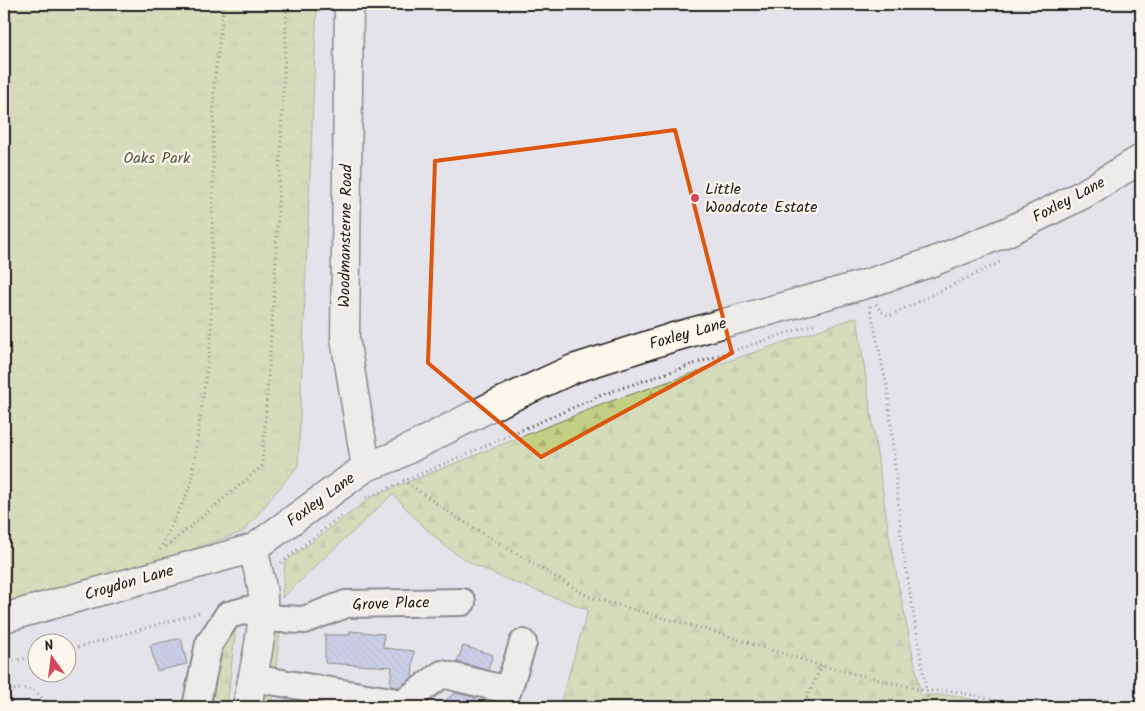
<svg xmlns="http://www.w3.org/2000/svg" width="1145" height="711" viewBox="0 0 1145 711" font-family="Kalam,sans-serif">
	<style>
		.forest { fill: url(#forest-firs); stroke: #707650 }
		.park { fill: url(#park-tufts); stroke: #707650 }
		.building { fill: url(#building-back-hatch); stroke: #1c1c1c }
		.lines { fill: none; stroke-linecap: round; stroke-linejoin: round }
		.minor-casing { stroke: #1c1c1c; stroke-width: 30 }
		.major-casing { stroke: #1c1c1c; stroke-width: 31 }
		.path { stroke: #1c1c1c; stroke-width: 3; stroke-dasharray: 1 4; stroke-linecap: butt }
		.minor { stroke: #fbf7ec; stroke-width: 26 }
		.major { stroke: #fbf7ec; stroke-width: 28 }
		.marked { fill: none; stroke: #de560d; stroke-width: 4; stroke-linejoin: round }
		.poi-dot { fill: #d1495b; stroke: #fbf7ec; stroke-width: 2 }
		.labels { text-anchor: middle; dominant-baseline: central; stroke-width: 4.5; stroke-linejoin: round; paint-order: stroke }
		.park-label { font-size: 16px; fill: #565b40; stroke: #fbf7ec }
		.poi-label { font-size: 16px; fill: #1c1c1c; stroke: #fbf7ec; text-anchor: start }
		.street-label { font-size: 16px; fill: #1c1c1c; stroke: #fbf7ec }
	</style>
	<defs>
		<pattern id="forest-firs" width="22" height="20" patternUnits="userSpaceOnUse" patternTransform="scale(1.25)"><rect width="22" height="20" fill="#c3d084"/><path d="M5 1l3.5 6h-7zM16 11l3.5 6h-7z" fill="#a7b271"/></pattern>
		<pattern id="park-tufts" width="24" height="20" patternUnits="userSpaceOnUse" patternTransform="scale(1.25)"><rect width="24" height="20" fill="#c3d084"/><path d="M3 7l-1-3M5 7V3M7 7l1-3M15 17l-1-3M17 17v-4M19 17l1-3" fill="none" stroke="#a7b271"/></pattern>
		<pattern id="building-back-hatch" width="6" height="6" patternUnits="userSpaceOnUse" patternTransform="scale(1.25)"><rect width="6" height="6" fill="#aeb3e4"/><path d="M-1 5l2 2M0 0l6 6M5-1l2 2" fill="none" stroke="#9599c3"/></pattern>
	</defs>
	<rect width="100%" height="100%" fill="#e4e3ea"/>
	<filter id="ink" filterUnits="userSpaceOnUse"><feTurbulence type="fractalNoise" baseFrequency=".02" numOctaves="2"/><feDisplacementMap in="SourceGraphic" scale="10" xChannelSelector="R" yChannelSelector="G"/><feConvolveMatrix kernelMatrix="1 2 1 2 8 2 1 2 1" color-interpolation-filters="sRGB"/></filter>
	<g filter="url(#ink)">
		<path class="forest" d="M 857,317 L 891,548 L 921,695 L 953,695 L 1005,707 L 559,707 L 588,610 C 549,594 500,580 464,559 C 436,542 414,517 393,494 L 282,598 L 285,562 L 373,496 L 606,403 Z
			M 224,617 L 236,624 L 227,707 L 212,707 Z
			M 266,627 L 280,632 L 271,707 L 258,707 Z"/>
		<path class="park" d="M 4,4 L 317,4 L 298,466 L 243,532 L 4,613 Z"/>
		<path class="building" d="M 350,631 L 384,634 L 383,648 L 414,651 L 412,678 L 399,687 L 390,686 L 392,667 L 325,663 L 325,635 L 349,635 Z
			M 181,638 L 187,664 L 157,671 L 150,645 Z
			M 463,646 L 493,655 L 488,670 L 457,662 Z
			M 455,693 L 474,697 L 476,700 L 467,707 L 437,707 Z"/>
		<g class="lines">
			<defs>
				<path id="minor" d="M 262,618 L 304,620 L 346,604 L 462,602
					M 252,678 L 403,703 L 442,674 L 508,690 L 523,643
					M 196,707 L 209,644 L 228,615 L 263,606"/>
				<path id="major" d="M 349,4 L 345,338 L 366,467
					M 4,618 L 254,548 L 366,467 L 393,457 L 488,408 L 573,369 L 674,337 L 866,284 L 932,262 L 1007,232 L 1082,195 L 1141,159
					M 247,707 C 253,672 264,633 263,597 C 263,583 255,564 254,548"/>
			</defs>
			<use href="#minor" class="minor-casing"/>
			<use href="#major" class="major-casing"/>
			<path class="path" d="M 876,304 L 882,312 L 889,316 L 1000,262
				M 870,306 L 888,392 L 902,545 L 929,707
				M 403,480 L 459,519 L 589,597 L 708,630 L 822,666 L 927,691 L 954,691 L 1024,707
				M 366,498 L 604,394 L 814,324
				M 166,547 L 262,466 L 275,278 L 287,4
				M 160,550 L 191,485 L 211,338 L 214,84 L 224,4
				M 281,563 L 341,516
				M 68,650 L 202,612
				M 4,663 L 38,656
				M 4,692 C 28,686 34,687 50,707
				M 802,707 L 822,666"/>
			<use href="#minor" class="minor"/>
			<use href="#major" class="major"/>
		</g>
	</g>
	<path d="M0 0H1145V711H0ZM 675,130 L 732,353 L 541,457 L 428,363 L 435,161 Z" fill="#e4e3ea" fill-opacity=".55" fill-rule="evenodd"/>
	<path class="marked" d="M 675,130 L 732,353 L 541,457 L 428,363 L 435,161 Z"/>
	<circle class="poi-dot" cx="695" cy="198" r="5"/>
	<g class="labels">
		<g class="park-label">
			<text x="157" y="158">Oaks Park</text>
		</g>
		<g class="poi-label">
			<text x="705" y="189">Little<tspan x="705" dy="18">Woodcote Estate</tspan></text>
		</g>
		<g class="street-label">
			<text transform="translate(1069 200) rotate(-28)">Foxley Lane</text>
			<text transform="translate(346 236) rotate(-89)">Woodmansterne Road</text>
			<text transform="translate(688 334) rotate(-16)">Foxley Lane</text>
			<text transform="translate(321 500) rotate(-36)">Foxley Lane</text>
			<text transform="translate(129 583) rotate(-16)">Croydon Lane</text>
			<text transform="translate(391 604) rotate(-2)">Grove Place</text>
		</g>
	</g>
	<rect width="1145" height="711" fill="none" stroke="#fbf7ec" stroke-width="20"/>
	<rect x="10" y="10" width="1125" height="691" fill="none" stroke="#1c1c1c" stroke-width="2" filter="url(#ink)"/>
	<g transform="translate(52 658) rotate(346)"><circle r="24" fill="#fbf7ec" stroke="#a29f99"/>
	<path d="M0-4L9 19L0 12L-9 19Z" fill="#d1495b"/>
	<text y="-8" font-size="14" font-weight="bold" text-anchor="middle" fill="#1c1c1c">N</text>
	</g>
</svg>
